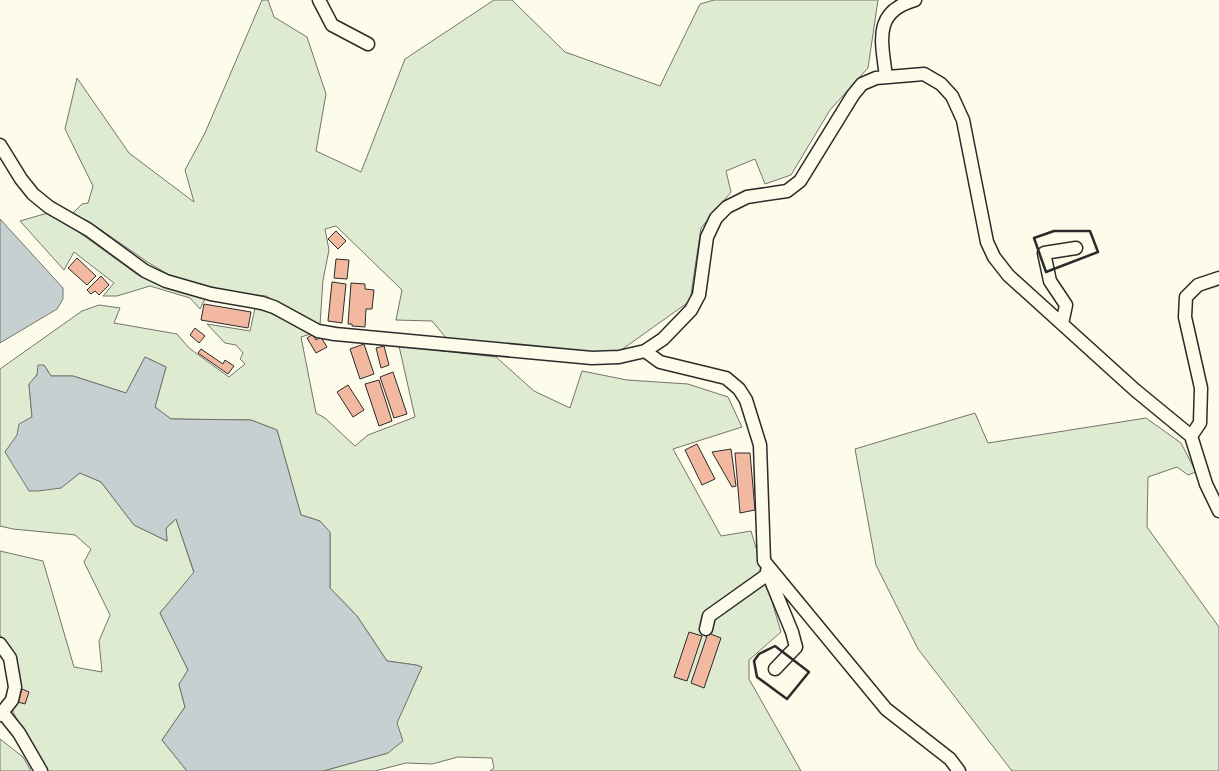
<svg xmlns="http://www.w3.org/2000/svg" width="1219" height="771" viewBox="0 0 1219 771" font-family="Jost,sans-serif">
	<style>
		.green { fill: #deebd1; stroke: #74746e }
		.water { fill: #c7d0d0; stroke: #74746e }
		.building { fill: #f2b8a0; stroke: #2b2b2b }
		.lines { fill: none; stroke-linecap: round; stroke-linejoin: round }
		.minor-casing { stroke: #2b2b2b; stroke-width: 15 }
		.minor { stroke: #fdfbea; stroke-width: 12 }
		.wall { stroke: #2b2b2b; stroke-width: 2.5 }
	</style>
	<rect width="100%" height="100%" fill="#fdfbea"/>
	<path class="green" d="M 262,0 L 268,0 L 274,17 L 307,37 L 326,94 L 316,151 L 361,172 L 405,59 L 494,0 L 512,0 L 565,52 L 660,86 L 700,4 L 714,0 L 878,0 L 868,68 L 830,110 L 791,175 L 765,184 L 755,159 L 726,171 L 731,192 L 701,228 L 690,301 L 617,353 L 489,345 L 447,339 L 432,321 L 396,320 L 402,290 L 336,226 L 325,229 L 329,250 L 323,280 L 320,325 L 310,322 L 266,296 L 229,292 L 171,276 L 149,263 L 88,221 L 72,214 L 82,204 L 88,203 L 93,186 L 65,129 L 77,78 L 129,153 L 194,202 L 185,170 L 205,133 Z
		M 51,212 L 138,275 L 173,290 L 205,299 L 200,309 L 190,298 L 150,286 L 117,296 L 103,296 L 114,283 L 74,252 L 64,270 L 20,221 Z
		M 99,305 L 120,308 L 114,323 L 177,334 L 189,348 L 229,377 L 245,364 L 240,359 L 243,353 L 236,345 L 225,343 L 207,324 L 250,331 L 255,308 L 276,315 L 314,333 L 301,337 L 316,413 L 325,418 L 355,446 L 368,435 L 415,417 L 399,346 L 496,357 L 534,391 L 570,408 L 582,371 L 627,380 L 688,384 L 728,397 L 742,427 L 673,449 L 721,536 L 751,531 L 781,632 L 749,660 L 749,679 L 801,771 L 490,771 L 494,768 L 492,758 L 458,757 L 432,764 L 406,763 L 375,771 L 323,771 L 388,753 L 396,723 L 422,667 L 416,665 L 387,661 L 357,616 L 330,588 L 330,533 L 320,521 L 301,515 L 277,430 L 251,420 L 171,419 L 155,407 L 166,367 L 145,357 L 126,393 L 73,376 L 51,376 L 44,365 L 29,385 L 32,417 L 5,452 L 60,488 L 80,473 L 101,482 L 134,525 L 167,541 L 166,528 L 176,519 L 194,573 L 160,613 L 188,670 L 179,685 L 185,707 L 162,740 L 187,771 L 46,771 L 13,712 L 17,658 L 6,641 L 0,635 L 0,551 L 43,561 L 74,667 L 102,672 L 99,641 L 110,615 L 84,562 L 91,549 L 75,535 L 13,529 L 0,526 L 0,369 L 82,311 Z
		M 975,413 L 988,443 L 1146,418 L 1181,443 L 1196,472 L 1188,475 L 1177,467 L 1148,477 L 1147,527 L 1219,627 L 1219,771 L 1012,771 L 918,649 L 876,565 L 855,449 Z
		M 0,739 L 23,757 L 31,771 L 0,771 Z"/>
	<path class="water" d="M 0,219 L 63,288 L 63,299 L 57,309 L 0,343 Z
		M 145,357 L 166,367 L 155,407 L 171,419 L 251,420 L 277,430 L 301,515 L 320,521 L 330,532 L 330,588 L 357,616 L 387,661 L 416,665 L 422,667 L 397,723 L 403,741 L 388,753 L 323,771 L 187,771 L 162,740 L 185,707 L 179,684 L 188,670 L 160,613 L 194,572 L 176,519 L 166,528 L 167,541 L 134,525 L 101,482 L 80,473 L 61,488 L 38,491 L 29,491 L 5,452 L 17,435 L 19,424 L 32,417 L 29,384 L 37,375 L 38,365 L 44,365 L 51,376 L 73,376 L 126,393 Z"/>
	<path class="building" d="M 336,231 L 346,241 L 338,249 L 328,239 Z
		M 77,258 L 96,276 L 87,285 L 68,268 Z
		M 336,259 L 349,260 L 347,279 L 334,278 Z
		M 101,276 L 109,285 L 99,295 L 95,291 L 91,294 L 87,290 Z
		M 332,282 L 346,284 L 342,323 L 328,321 Z
		M 351,283 L 365,284 L 365,289 L 374,290 L 372,309 L 366,309 L 365,327 L 352,326 L 352,324 L 348,324 Z
		M 204,304 L 251,312 L 248,328 L 201,320 Z
		M 195,328 L 205,336 L 199,343 L 190,335 Z
		M 313,334 L 316,340 L 321,337 L 327,347 L 316,353 L 307,338 Z
		M 364,344 L 374,374 L 360,379 L 350,349 Z
		M 384,346 L 389,365 L 381,368 L 376,348 Z
		M 201,349 L 223,364 L 225,360 L 234,366 L 228,374 L 198,353 Z
		M 393,372 L 407,414 L 394,418 L 380,377 Z
		M 379,380 L 392,421 L 379,426 L 365,384 Z
		M 348,385 L 364,410 L 353,417 L 337,392 Z
		M 697,444 L 715,479 L 702,485 L 685,450 Z
		M 731,449 L 736,486 L 732,487 L 712,452 Z
		M 735,453 L 750,453 L 755,510 L 740,513 Z
		M 689,632 L 702,636 L 687,681 L 674,677 Z
		M 708,633 L 721,638 L 704,688 L 691,683 Z
		M 22,689 L 29,692 L 25,704 L 18,702 Z"/>
	<g class="lines">
		<defs>
			<path id="minor" d="M 319,0 L 332,25 L 368,44
				M 886,77 C 882,42 872,12 915,0
				M 0,145 L 21,179 L 33,194 L 49,207 L 89,230 L 145,271 L 166,281 L 211,294 L 262,303 L 274,307 L 318,331 L 335,334 L 592,358 L 619,357 L 645,351 L 663,339 L 691,310 L 699,295 L 707,237 L 716,218 L 727,207 L 747,197 L 787,191 L 800,181 L 853,95 L 862,84 L 876,78 L 924,74 L 941,84 L 952,96 L 963,120 L 987,242 L 994,257 L 1008,275 L 1135,390 L 1191,436 L 1206,484 L 1219,511
				M 1062,324 L 1066,305 L 1050,281 L 1044,253 L 1076,248
				M 645,351 L 660,362 L 726,378 L 739,389 L 746,400 L 760,445 L 764,561 L 886,709 L 950,759 L 959,771
				M 1191,436 L 1200,423 L 1201,388 L 1185,317 L 1186,297 L 1198,285 L 1219,278
				M 767,571 L 792,632 L 796,647 L 775,669
				M 706,629 L 709,616 L 768,574
				M 0,644 L 10,658 L 15,687 L 12,700 L 0,715
				M 3,713 L 19,733 L 41,771"/>
		</defs>
		<use href="#minor" class="minor-casing"/>
		<use href="#minor" class="minor"/>
		<path class="wall" d="M 1054,231 L 1090,231 L 1098,252 L 1046,272 L 1034,238 Z
			M 775,646 L 809,672 L 787,699 L 757,677 L 754,661 L 759,654 Z"/>
	</g>
</svg>
